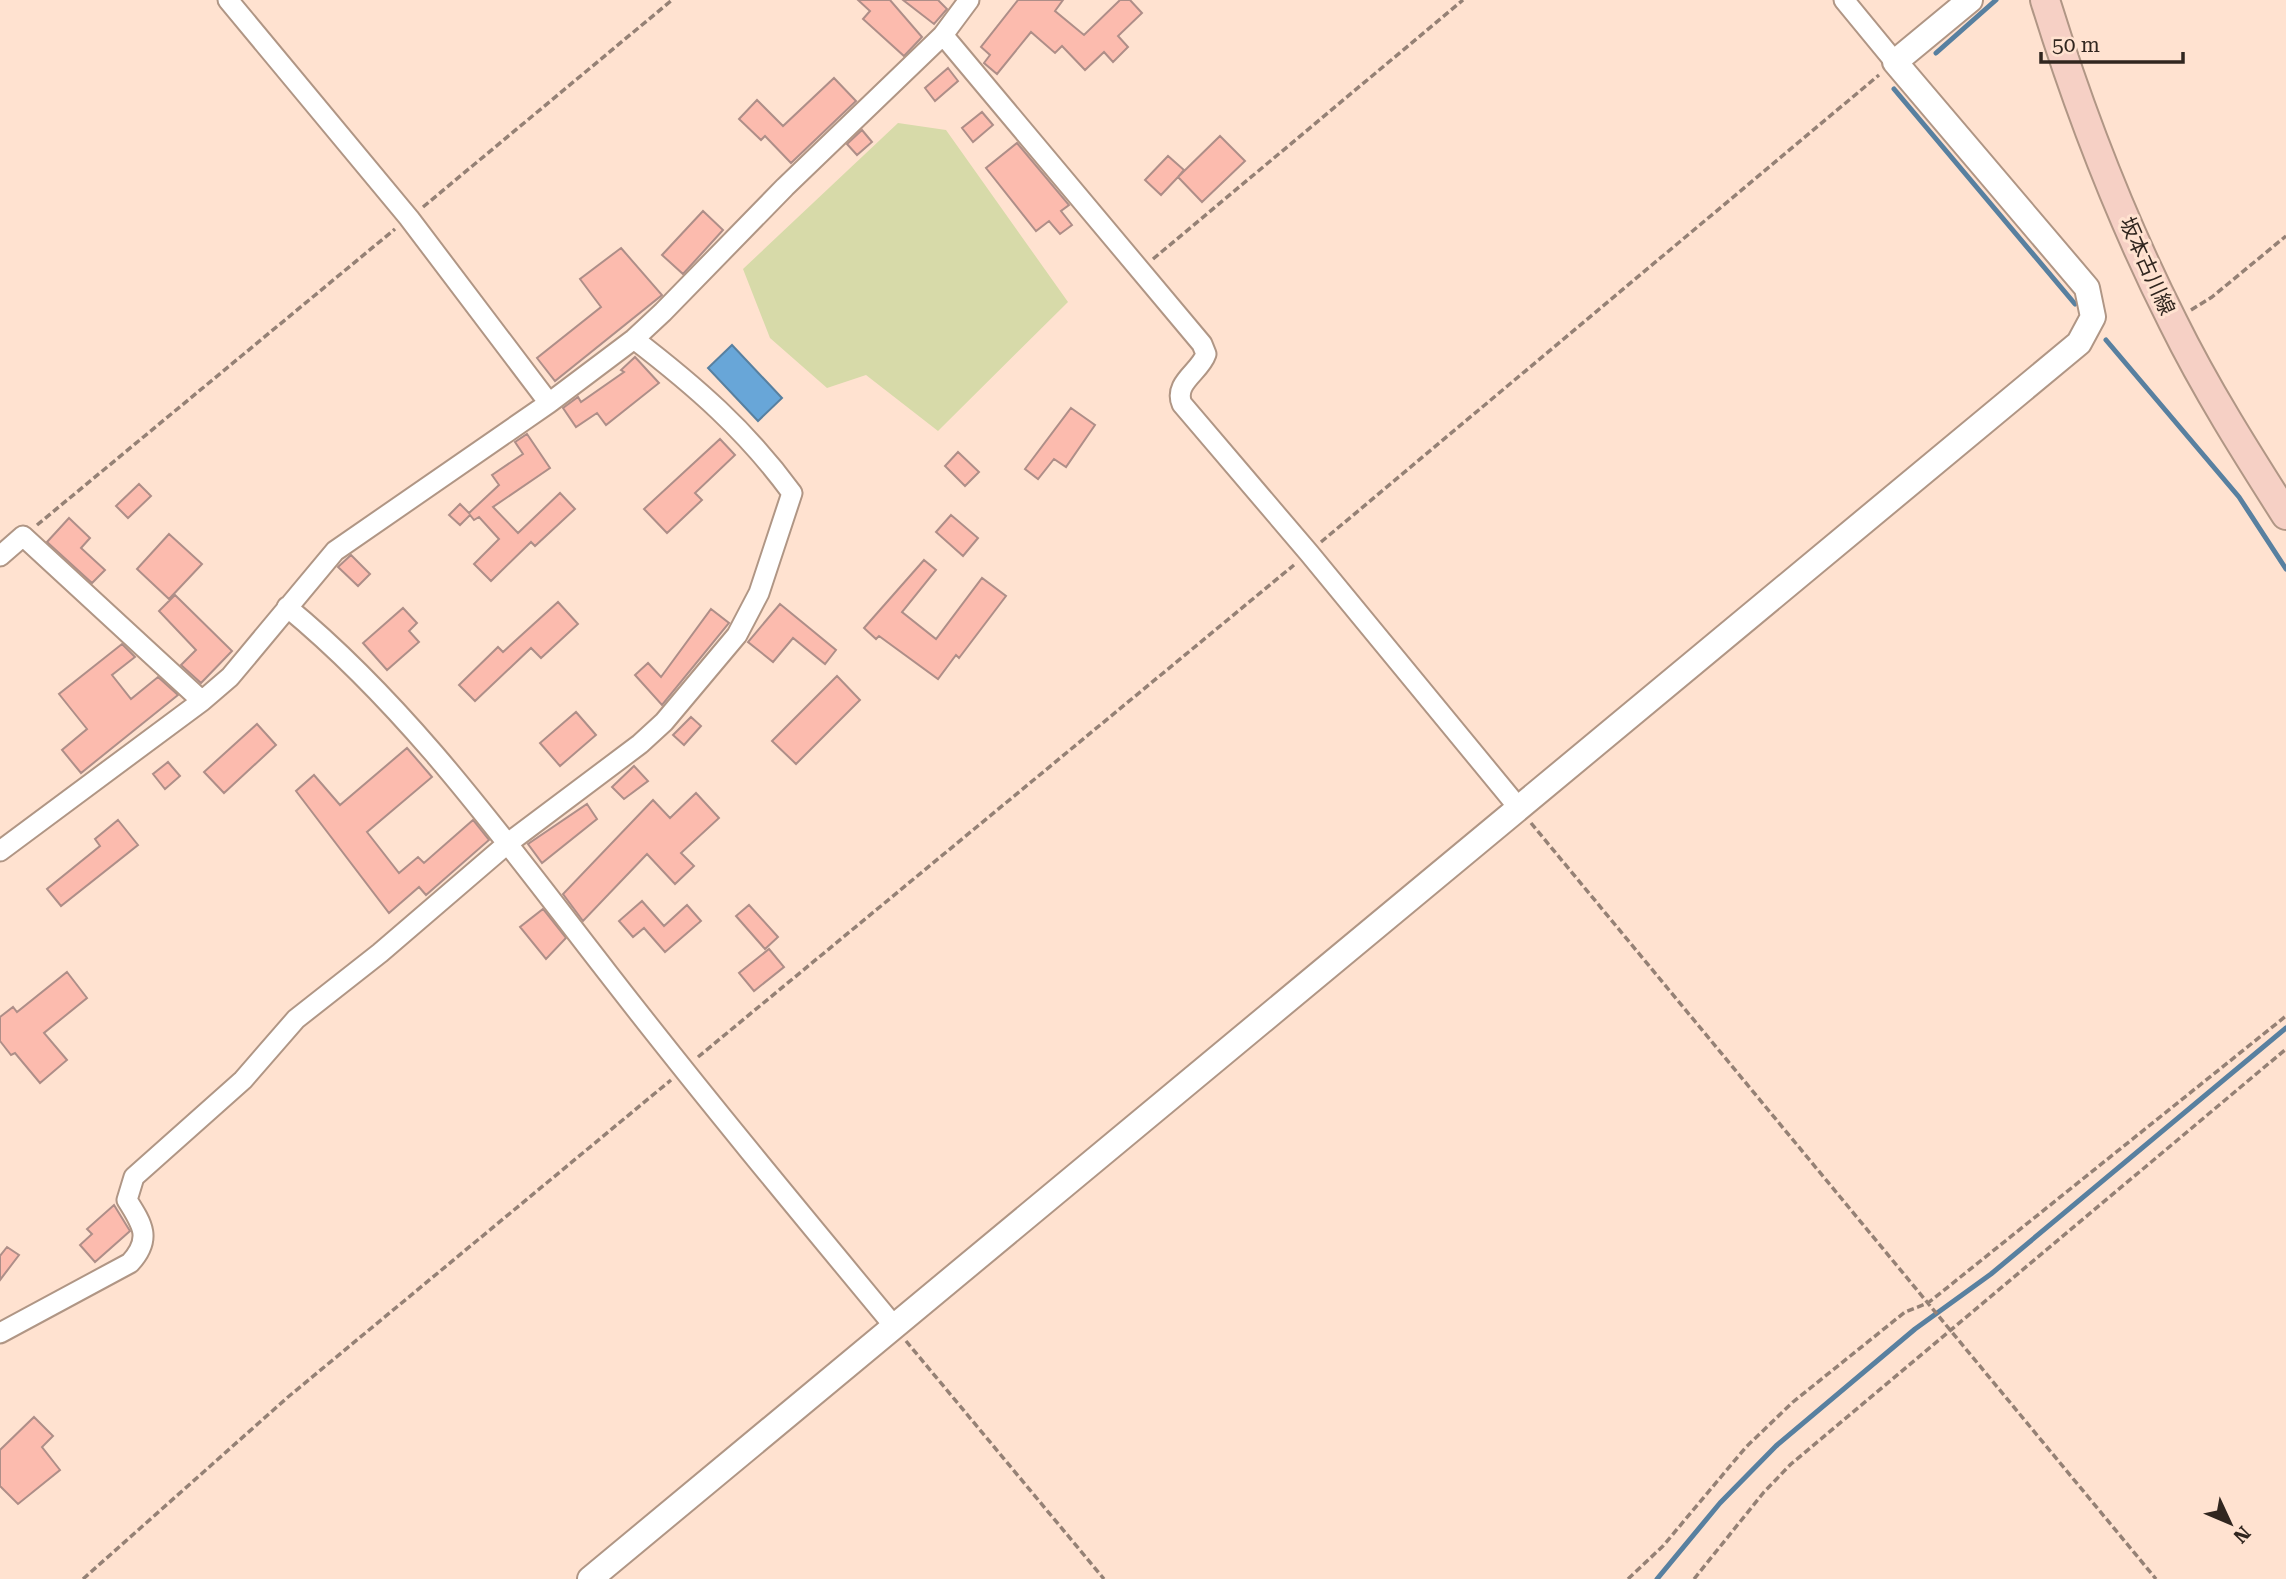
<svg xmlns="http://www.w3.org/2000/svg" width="2286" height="1579" viewBox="0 0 2286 1579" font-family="'Roboto Serif','Noto Sans JP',serif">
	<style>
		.green { fill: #d7daa9 }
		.water { fill: #68a6d8; stroke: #5880a0; stroke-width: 2 }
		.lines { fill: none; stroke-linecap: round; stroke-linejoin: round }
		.stream { stroke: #5880a0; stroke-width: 5 }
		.building { fill: #fcbbae; stroke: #ae8e88; stroke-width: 2 }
		.minor-casing { stroke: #b09685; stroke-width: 23 }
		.tertiary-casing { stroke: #b09685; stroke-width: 28 }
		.secondary-casing { stroke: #b09685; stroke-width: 32 }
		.path { stroke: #958175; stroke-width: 3.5; stroke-dasharray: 7 3.5; stroke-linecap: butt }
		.minor { stroke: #fff; stroke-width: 19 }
		.tertiary { stroke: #fff; stroke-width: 24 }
		.secondary { stroke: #f6d0c5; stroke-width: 28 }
		.labels { text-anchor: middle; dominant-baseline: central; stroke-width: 6; stroke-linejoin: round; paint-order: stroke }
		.street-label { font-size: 21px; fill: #31261f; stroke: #ffe2d0 }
	</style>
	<rect width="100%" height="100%" fill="#ffe2d0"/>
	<path class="green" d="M 898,123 L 946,130 L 1068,302 L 938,431 L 866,375 L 827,388 L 770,338 L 743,269 Z"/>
	<path class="water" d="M 732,345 L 782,398 L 758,421 L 708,368 Z"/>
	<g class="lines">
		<path class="stream" d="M 1936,53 L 1996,0
			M 1894,89 L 2075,304
			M 2106,340 L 2239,497 L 2286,569
			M 1657,1579 L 1720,1503 L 1776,1446 L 1915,1329 L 1991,1274 L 2286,1028"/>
	</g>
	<path class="building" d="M 858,0 L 890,0 L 922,37 L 904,56 L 863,19 L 870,11 Z
		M 903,0 L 938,0 L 947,9 L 934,24 Z
		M 1018,0 L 1063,0 L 1055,11 L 1084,35 L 1120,0 L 1130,0 L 1142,13 L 1118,36 L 1128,47 L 1113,62 L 1104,52 L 1085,70 L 1062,46 L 1055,53 L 1031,32 L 997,74 L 984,63 L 990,55 L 981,47 Z
		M 948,68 L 958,81 L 935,101 L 925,88 Z
		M 834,78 L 856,101 L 791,163 L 765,136 L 761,140 L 739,119 L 757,100 L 783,126 Z
		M 982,112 L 993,125 L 973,142 L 962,128 Z
		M 862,130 L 872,142 L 857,155 L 847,144 Z
		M 1220,136 L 1245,161 L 1202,202 L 1178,177 L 1161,195 L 1145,180 L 1168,156 L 1184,170 L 1178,177 Z
		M 1017,143 L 1069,205 L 1061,211 L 1072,225 L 1060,234 L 1049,221 L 1036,231 L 986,168 Z
		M 703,211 L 723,230 L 683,274 L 662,255 Z
		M 621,248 L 662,295 L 555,381 L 537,358 L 601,307 L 580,279 Z
		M 635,357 L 659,383 L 606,425 L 597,413 L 576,427 L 563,408 L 578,397 L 581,402 L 624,372 L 621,370 Z
		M 1071,408 L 1095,425 L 1066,467 L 1054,459 L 1038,479 L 1025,469 Z
		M 527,434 L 550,468 L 493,507 L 518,533 L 560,493 L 575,509 L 535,546 L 531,542 L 491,581 L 474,564 L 499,539 L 479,517 L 474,520 L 470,515 L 460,525 L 449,515 L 460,504 L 469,513 L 499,485 L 492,475 L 523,454 L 515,442 Z
		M 720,439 L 735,455 L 695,493 L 702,500 L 667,533 L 644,509 Z
		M 958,452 L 979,472 L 965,486 L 945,466 Z
		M 139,484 L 151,496 L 128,518 L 116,506 Z
		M 951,515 L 978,538 L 963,556 L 936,532 Z
		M 69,518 L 90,538 L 81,548 L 105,570 L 92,583 L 47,542 Z
		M 169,534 L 202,564 L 169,599 L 137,569 Z
		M 351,555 L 370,574 L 358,586 L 338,567 Z
		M 924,560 L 936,570 L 902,612 L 936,639 L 982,578 L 1006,596 L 959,658 L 956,655 L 938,679 L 879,636 L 876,639 L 864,628 Z
		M 175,595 L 232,651 L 201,683 L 181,665 L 196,650 L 159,611 Z
		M 558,602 L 578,624 L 541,658 L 531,648 L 475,701 L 459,685 L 498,647 L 503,652 Z
		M 780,604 L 836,650 L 825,664 L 793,638 L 773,662 L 748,642 Z
		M 403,608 L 417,623 L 409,631 L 419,642 L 387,670 L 363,643 Z
		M 711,609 L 729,623 L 662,705 L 635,675 L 648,663 L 661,677 Z
		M 122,644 L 135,657 L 112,675 L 131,699 L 158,677 L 178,695 L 81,773 L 62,750 L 87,729 L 59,694 Z
		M 837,676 L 860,700 L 796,764 L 772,741 Z
		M 576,712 L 596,735 L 560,766 L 540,743 Z
		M 691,717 L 701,726 L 684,745 L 673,735 Z
		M 257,724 L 276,745 L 224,793 L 204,772 Z
		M 407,748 L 432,777 L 367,832 L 399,873 L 418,857 L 424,863 L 473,820 L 489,840 L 426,895 L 419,887 L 389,913 L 296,791 L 314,775 L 340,805 Z
		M 168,762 L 180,776 L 165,789 L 153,774 Z
		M 634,766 L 648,781 L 624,799 L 612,787 Z
		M 696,793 L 719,818 L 681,853 L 694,866 L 675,884 L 647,854 L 583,921 L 563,894 L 653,800 L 670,818 Z
		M 587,804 L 597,819 L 542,863 L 528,844 Z
		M 118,820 L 138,845 L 61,906 L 47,889 L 100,846 L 95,839 Z
		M 642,901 L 664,926 L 687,905 L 701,921 L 665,952 L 644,928 L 633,937 L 619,921 Z
		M 749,905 L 778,937 L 765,949 L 736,916 Z
		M 543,909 L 566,938 L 546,959 L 520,927 Z
		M 769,949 L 784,967 L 754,991 L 739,973 Z
		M 67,972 L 87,998 L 44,1033 L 67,1060 L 40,1083 L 15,1053 L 11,1055 L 0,1041 L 0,1017 L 13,1007 L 17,1012 Z
		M 114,1205 L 130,1231 L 95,1262 L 80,1245 L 92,1234 L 87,1229 Z
		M 7,1247 L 19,1255 L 0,1280 L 0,1256 Z
		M 34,1417 L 53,1436 L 42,1447 L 60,1470 L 18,1504 L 0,1486 L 0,1450 Z"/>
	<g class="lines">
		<defs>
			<path id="minor" d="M 228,0 L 409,218 L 549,403
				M 1844,0 L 1895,62
				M 943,35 L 1202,344 L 1206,354 C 1200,372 1173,383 1182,404 L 1309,553 L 1518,807
				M 0,556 L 23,536 L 202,701
				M 287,607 C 412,710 508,845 607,972 C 700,1092 797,1209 894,1326
				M 0,851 L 202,701 L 230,677 L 335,551 L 549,403 L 634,339 L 663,312 L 785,187 L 943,35 L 969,0
				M 0,1333 L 130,1263 C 152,1239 143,1225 127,1200 L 134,1177 L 243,1080 L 296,1019 L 380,953 L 507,844 L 640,744 L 664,722 L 737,635 L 759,593 L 792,493 C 746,430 695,386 634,339"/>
			<path id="tertiary" d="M 590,1579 L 2079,343 L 2093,317 L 2087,288 L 1895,62 L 1970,0"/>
			<path id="secondary" d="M 2045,0 C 2079,110 2121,219 2173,322 C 2206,389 2246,452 2286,515"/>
		</defs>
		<use href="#minor" class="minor-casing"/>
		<use href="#tertiary" class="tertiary-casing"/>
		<use href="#secondary" class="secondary-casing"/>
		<path class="path" d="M 423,207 L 672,0
			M 1153,259 L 1463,0
			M 2191,310 L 2212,297 L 2286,236
			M 37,525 L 395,229
			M 1321,542 L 1879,75
			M 1531,823 L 2156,1579
			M 698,1057 L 1294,565
			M 906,1341 L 1104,1579
			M 83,1579 L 288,1397 L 671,1080
			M 1628,1579 L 1663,1546 L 1746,1447 L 1793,1402 L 1905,1312 L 1928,1303 L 2286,1016
			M 1694,1579 L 1764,1492 L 1791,1464 L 2286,1049"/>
		<use href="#minor" class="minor"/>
		<use href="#tertiary" class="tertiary"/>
		<use href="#secondary" class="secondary"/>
	</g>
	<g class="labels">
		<g class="street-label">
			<text transform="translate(2147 266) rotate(66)">坂本古川線</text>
		</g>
	</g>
	<g transform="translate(2230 1523) rotate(134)" stroke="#ffe2d0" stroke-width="5" paint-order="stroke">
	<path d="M0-5L12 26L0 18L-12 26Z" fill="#31261f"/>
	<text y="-10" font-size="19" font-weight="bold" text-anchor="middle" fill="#31261f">N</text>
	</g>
	<path d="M2041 52v10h142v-10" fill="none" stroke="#31261f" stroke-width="3.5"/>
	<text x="2052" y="52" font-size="21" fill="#31261f" stroke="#ffe2d0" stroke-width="5" paint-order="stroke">50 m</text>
</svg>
